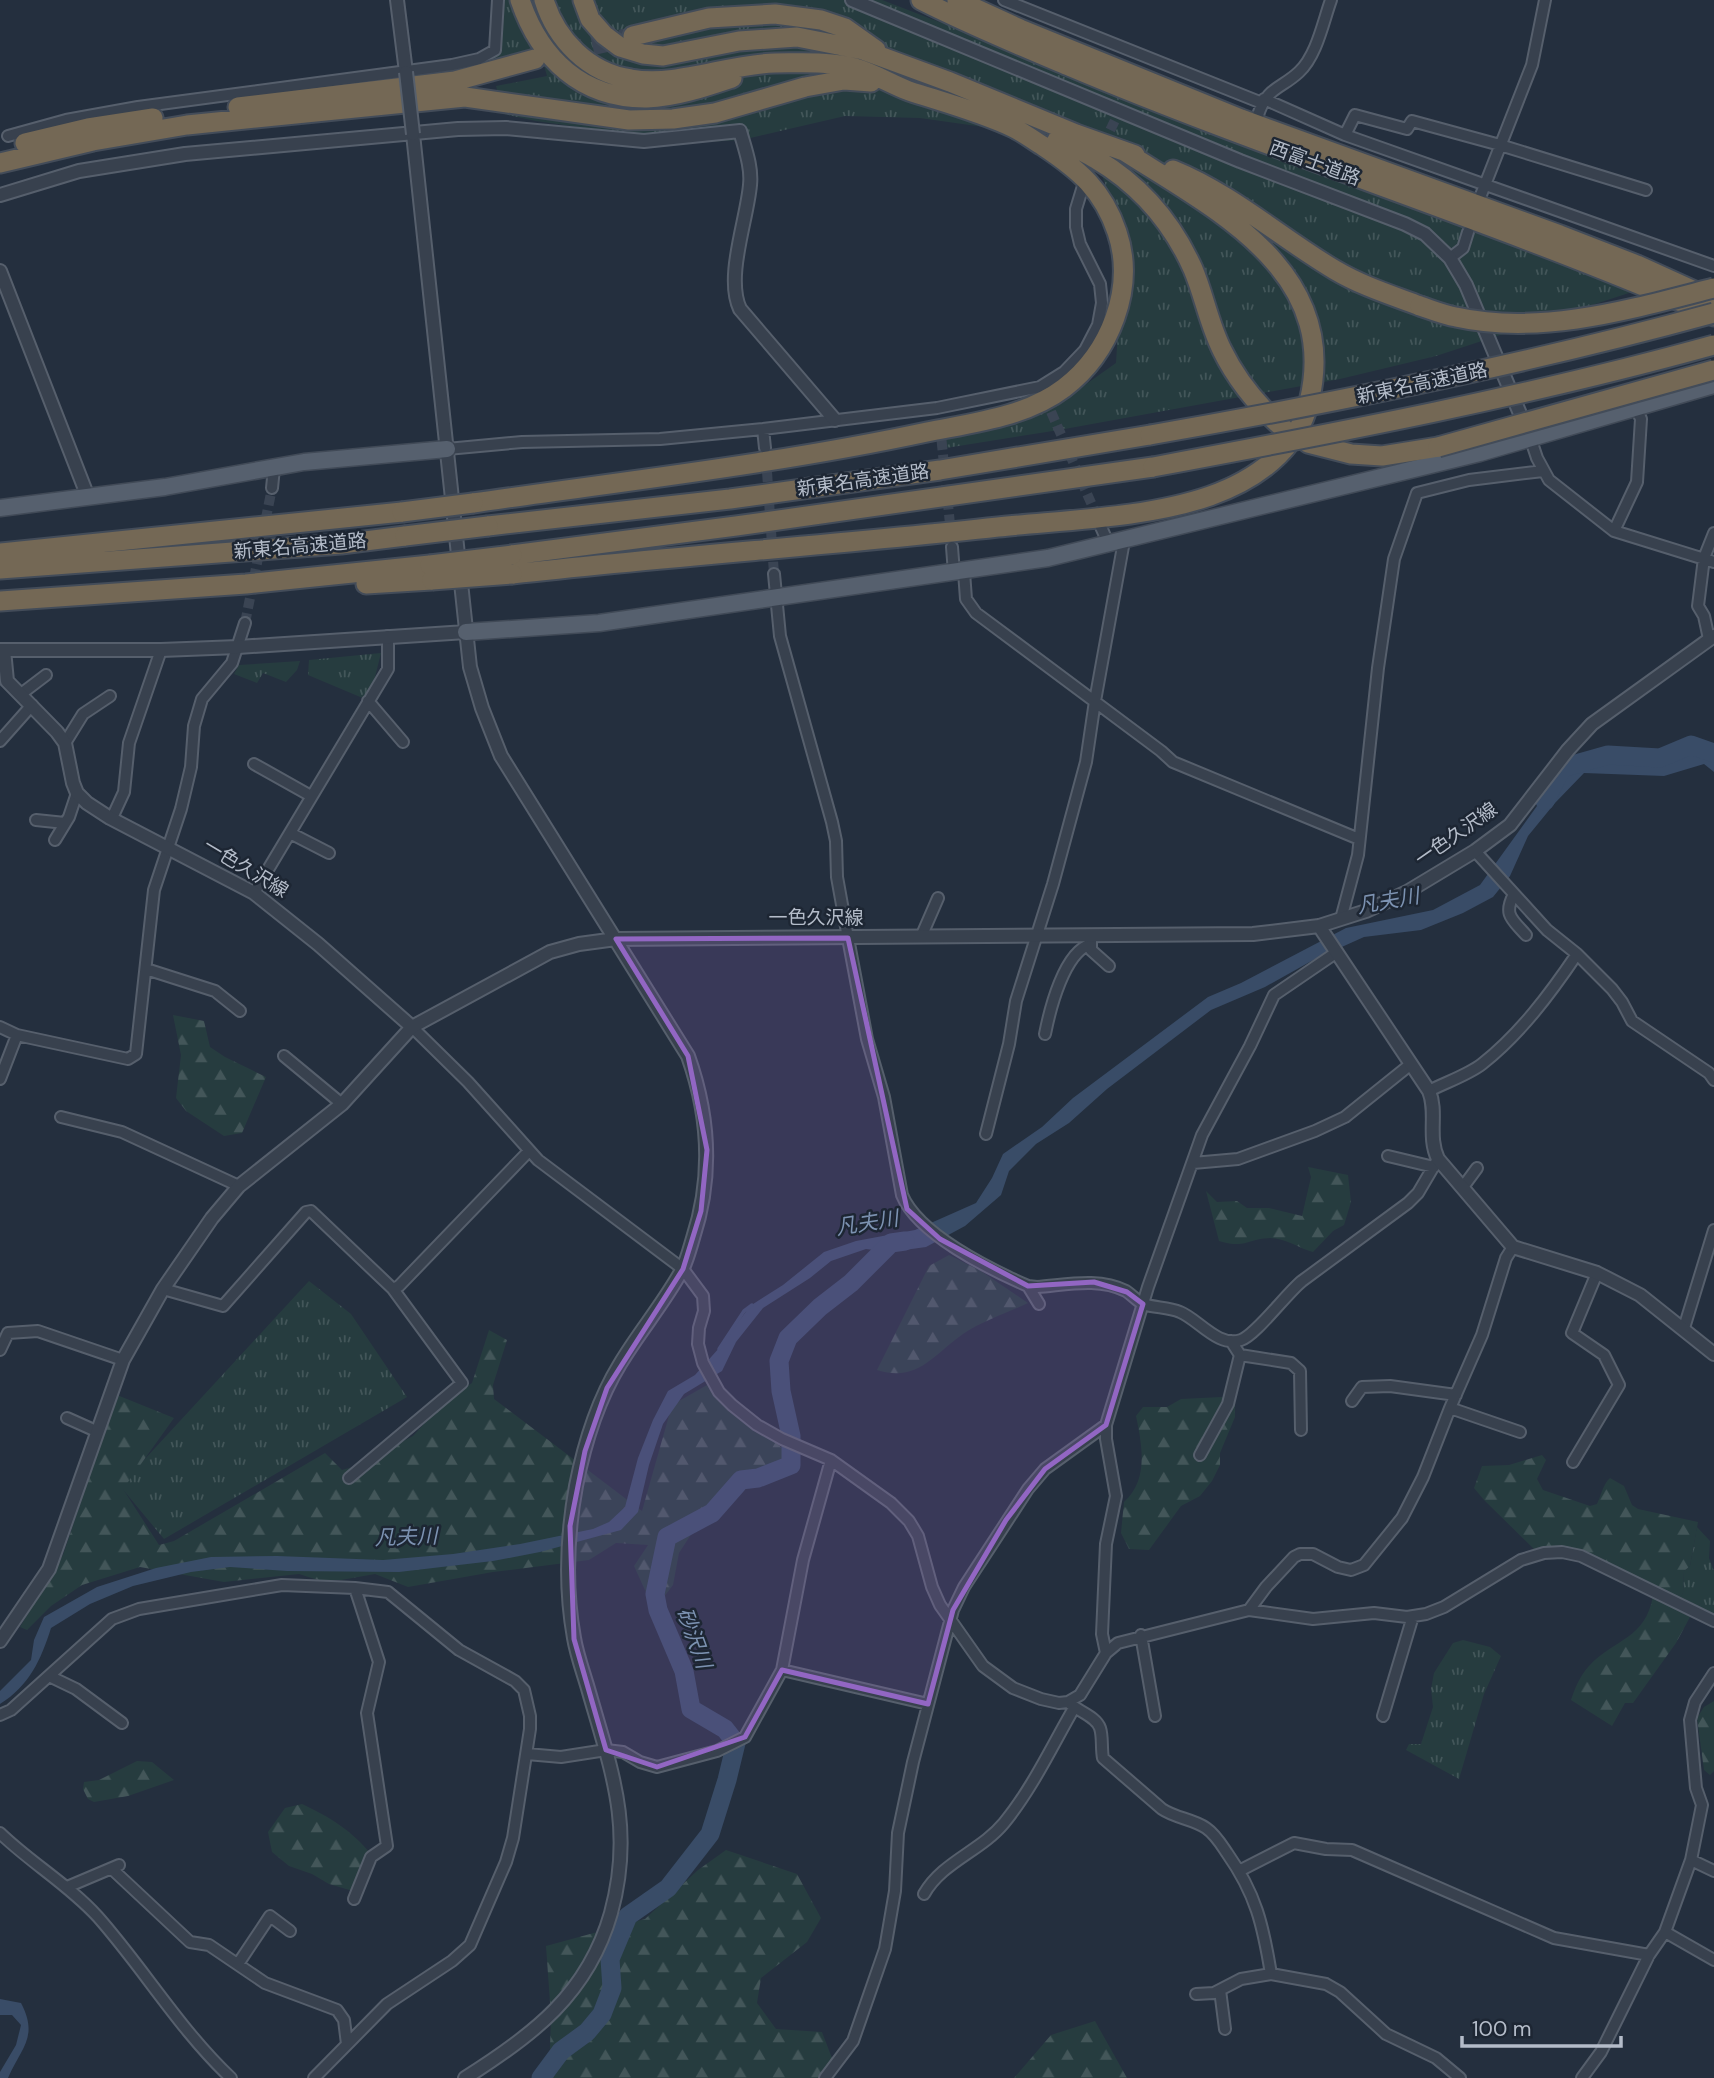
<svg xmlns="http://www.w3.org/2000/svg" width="1714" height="2078" viewBox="0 0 1714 2078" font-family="'DM Sans','Noto Sans JP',sans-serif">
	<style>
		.grass { fill: url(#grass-tufts) }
		.forest { fill: url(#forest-firs) }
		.water { fill: #394c67 }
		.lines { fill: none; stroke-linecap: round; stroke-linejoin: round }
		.stream { stroke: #394c67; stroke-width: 3.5 }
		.river { stroke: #394c67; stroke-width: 19 }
		.minor-tunnel { stroke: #3a4453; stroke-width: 10; stroke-dasharray: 10 5; stroke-linecap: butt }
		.motorway-tunnel { stroke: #3a4453; stroke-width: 19; stroke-dasharray: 19 10; stroke-linecap: butt }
		.minor-casing { stroke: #565f6c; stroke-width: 14 }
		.tertiary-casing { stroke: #565f6c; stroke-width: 16 }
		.primary-casing { stroke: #414a57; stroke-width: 19 }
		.motorway-casing { stroke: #434c59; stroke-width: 23 }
		.minor { stroke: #38414e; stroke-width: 10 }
		.tertiary { stroke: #38414e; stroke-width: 12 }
		.primary { stroke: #56606e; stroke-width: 16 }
		.motorway { stroke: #746855; stroke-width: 19 }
		.tertiary-bridge-casing { stroke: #565f6c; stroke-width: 16; stroke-linecap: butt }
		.motorway-bridge-casing { stroke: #434c59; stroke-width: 23; stroke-linecap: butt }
		.tertiary-bridge { stroke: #38414e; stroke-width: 12 }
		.motorway-bridge { stroke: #746855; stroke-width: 19 }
		.marked { fill: #9266c3; fill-opacity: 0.2; stroke: #9266c3; stroke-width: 5; stroke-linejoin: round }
		.labels { text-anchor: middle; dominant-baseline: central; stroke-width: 5; stroke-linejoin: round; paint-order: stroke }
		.street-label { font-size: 19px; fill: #b4bcc9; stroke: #1d2633 }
		.water-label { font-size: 21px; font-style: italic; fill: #7c92b1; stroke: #1d2633 }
	</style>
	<defs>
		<pattern id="grass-tufts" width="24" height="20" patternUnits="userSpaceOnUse" patternTransform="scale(1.75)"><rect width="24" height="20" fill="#263c3f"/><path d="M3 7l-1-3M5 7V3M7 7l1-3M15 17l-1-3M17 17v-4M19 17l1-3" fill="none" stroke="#435659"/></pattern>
		<pattern id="forest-firs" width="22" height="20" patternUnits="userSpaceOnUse" patternTransform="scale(1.75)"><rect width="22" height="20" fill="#263c3f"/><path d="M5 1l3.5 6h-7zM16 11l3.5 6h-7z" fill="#435659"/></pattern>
	</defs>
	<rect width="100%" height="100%" fill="#242f3e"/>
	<path class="grass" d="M 495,0 L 882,0 L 981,38 L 1124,99 L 1326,177 L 1381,194 L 1635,291 L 1436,356 L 1340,379 L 1059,430 L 946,448 L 944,433 L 1014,424 L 1075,392 L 1116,363 L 1124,237 L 1098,164 L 998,129 L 920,118 L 845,116 L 742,140 L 671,144 L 656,138 L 536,121 L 504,114 L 496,86 L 547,76 L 542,58 L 486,69 L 484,63 L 495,50 Z
		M 381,653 L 374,681 L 365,699 L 308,675 L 309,660 Z
		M 300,661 L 297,670 L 286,682 L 263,673 L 257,683 L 234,674 L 239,665 Z
		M 309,1281 L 351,1314 L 407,1397 L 164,1539 L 120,1486 Z
		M 1697,1527 L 1710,1541 L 1709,1558 L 1714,1571 L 1714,1617 L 1677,1603 L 1683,1593 L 1684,1571 L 1690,1566 Z
		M 1463,1640 L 1490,1647 L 1501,1656 L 1484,1694 L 1459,1779 L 1406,1750 L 1409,1744 L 1421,1744 L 1433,1707 L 1431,1689 L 1434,1673 L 1453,1643 Z"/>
	<path class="forest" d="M 173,1015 L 204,1021 L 210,1047 L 225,1057 L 266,1077 L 242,1133 L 224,1136 L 186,1111 L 176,1098 L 181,1055 Z
		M 1308,1167 L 1348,1175 L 1351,1202 L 1344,1225 L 1333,1231 L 1313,1252 C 1298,1248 1286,1238 1270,1238 C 1246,1239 1247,1249 1219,1241 L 1206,1191 L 1217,1202 L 1237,1201 L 1247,1208 L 1269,1208 L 1302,1216 L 1311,1177 Z
		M 949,1255 L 981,1271 L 1028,1303 C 1007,1313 982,1321 963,1334 C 934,1354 918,1383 877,1370 L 929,1266 Z
		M 489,1330 L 507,1340 L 493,1385 L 494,1399 L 642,1511 L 672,1405 L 707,1385 L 788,1453 L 782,1471 L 752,1471 L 721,1497 L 703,1516 L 679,1553 L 673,1585 L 654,1610 L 634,1566 L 648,1545 L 616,1543 L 589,1560 L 493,1572 L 408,1587 L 375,1574 L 341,1580 L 318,1580 L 299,1574 L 224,1582 L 140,1567 L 82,1585 L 51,1606 L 27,1630 L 20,1627 L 63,1555 L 117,1395 L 174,1418 L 123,1489 L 159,1545 L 174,1541 L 325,1453 L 342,1470 L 356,1466 L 413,1436 L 442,1404 L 472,1383 Z
		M 1222,1397 L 1235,1403 L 1235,1417 L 1220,1453 L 1220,1465 L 1212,1481 L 1200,1496 L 1181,1506 L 1149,1550 L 1129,1549 L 1121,1533 L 1124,1502 C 1149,1480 1142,1445 1136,1416 L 1143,1407 L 1167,1407 L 1181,1399 Z
		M 1542,1455 L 1546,1460 L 1537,1479 L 1543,1490 L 1590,1506 L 1597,1504 C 1601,1496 1603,1484 1610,1478 L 1624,1486 L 1632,1505 L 1638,1509 L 1698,1522 L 1690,1566 L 1684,1571 L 1683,1593 L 1677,1603 L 1583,1557 L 1537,1552 L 1484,1500 L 1474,1488 L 1482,1466 L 1509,1465 Z
		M 1653,1596 L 1690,1617 L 1676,1643 L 1633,1703 L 1625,1703 L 1612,1726 L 1571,1700 C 1575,1688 1580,1676 1589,1666 C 1615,1638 1645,1640 1653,1596 Z
		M 1714,1701 L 1714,1771 L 1710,1775 L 1704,1770 L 1697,1718 L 1704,1707 Z
		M 137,1761 L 152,1762 L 174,1780 L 128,1796 L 94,1802 L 88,1799 L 83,1789 L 84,1782 L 99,1780 Z
		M 302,1804 C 330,1817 351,1830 371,1854 L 353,1891 L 329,1884 L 312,1874 L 289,1866 L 272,1852 L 268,1832 L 285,1808 Z
		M 726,1850 L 797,1874 L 821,1918 L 807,1942 L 761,1978 L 757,2003 L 776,2029 L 822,2032 L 835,2066 L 819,2078 L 549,2078 L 551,2016 L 546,1946 L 645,1919 L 698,1870 Z
		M 1095,2021 L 1127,2078 L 1014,2078 L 1051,2035 Z"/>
	<path class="water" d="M 1691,745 L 1714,755 L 1714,772 L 1704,764 L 1664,776 L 1584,773 L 1555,803 L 1528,836 L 1510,876 L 1493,897 L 1463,913 L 1421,930 L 1364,937 L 1315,959 L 1265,987 L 1211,1010 L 1107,1089 L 1069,1123 L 1036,1144 L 1009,1171 L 1001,1195 L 965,1226 L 926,1247 L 890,1252 L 866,1249 L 831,1261 L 810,1278 L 763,1308 L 736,1342 L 722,1371 L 684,1394 L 663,1424 L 649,1465 L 638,1512 L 621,1530 L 540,1552 L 493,1561 L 399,1572 L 287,1571 L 230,1567 L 191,1572 L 133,1586 L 90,1604 L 51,1628 C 41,1660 29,1686 0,1704 L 0,1691 L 31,1660 L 34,1640 L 44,1617 L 97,1587 L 156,1568 L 211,1557 L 277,1556 L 383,1560 L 453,1554 L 520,1544 L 593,1529 L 609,1522 L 625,1507 L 638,1458 L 653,1420 L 668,1391 L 695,1375 L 720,1347 L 750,1306 L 783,1285 L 824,1252 L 856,1241 L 915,1230 L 976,1203 L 992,1178 L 1003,1154 L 1042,1127 L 1073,1098 L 1208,997 L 1241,983 L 1346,928 L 1433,910 L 1480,885 L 1565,767 C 1595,747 1623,762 1656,761 C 1667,760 1681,750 1691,745 Z
		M 0,1999 L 21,2003 C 39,2037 21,2048 8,2078 L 0,2078 L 0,2072 L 16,2045 L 21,2025 L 12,2015 L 0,2015 Z"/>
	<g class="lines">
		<path class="stream" d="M 719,1349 L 744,1311 L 752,1305"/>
		<path class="river" d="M 1545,801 L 1562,768 L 1608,755 L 1660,758 L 1691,745 L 1714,753
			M 541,2078 L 561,2051 L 587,2032 L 602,2014 L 612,1988 L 610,1959 L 628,1916 L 668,1888 L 710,1834 L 727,1780 L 736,1743 L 725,1729 L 691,1709 L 684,1671 L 658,1610 L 655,1594 L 667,1537 L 712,1513 L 741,1480 L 758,1478 L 791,1465 L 791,1436 L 781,1391 L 779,1361 L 788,1338 L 820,1307 L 851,1283 L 891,1243 L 905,1241"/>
		<path class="minor-tunnel" d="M 1084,184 L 1120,110
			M 1045,398 L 1099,521
			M 940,425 L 951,534
			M 766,457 L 774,574
			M 245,623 L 272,488"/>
		<path class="motorway-tunnel" d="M 536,59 L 626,38"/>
		<defs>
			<path id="minor" d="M 1004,0 L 1262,103
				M 1264,99 L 1345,135 L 1714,266
				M 1258,115 C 1267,87 1281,89 1299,72 C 1317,55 1323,22 1331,0
				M 1345,135 L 1355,115 L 1407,129 L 1412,121 L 1500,145 L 1646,190
				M 8,136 L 66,120 L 138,107 L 452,65 L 479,59 L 495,50 L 498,0
				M 1481,195 L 1532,65 L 1545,0
				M 1450,258 L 1463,248 L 1468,232
				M 763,429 L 765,448
				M 1531,440 L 1537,458 L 1549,480 L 1614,531 L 1714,562
				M 447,449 L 522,442 L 660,439 L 763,429 L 937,408 L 1040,387 L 1064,372 L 1085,350 L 1098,325 L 1102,303 L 1100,284 L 1080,244 L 1076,227 L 1076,209 L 1083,186
				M 272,488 L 274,468
				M 1101,527 L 1109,545
				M 1614,531 L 1637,482 L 1641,419 L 1636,408
				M 952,547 L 954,573
				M 964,572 L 966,599 L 976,613 L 1161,751 L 1173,762 L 1359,839
				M 774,574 L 780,636 L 832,822 L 836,841 L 837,877 L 848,938 L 867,1039 L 884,1097 L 902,1195 C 918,1234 989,1269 1028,1286 L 1037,1287 C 1066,1285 1098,1277 1126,1291 C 1132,1295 1137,1301 1143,1304 C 1155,1308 1168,1307 1180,1312 C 1198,1319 1218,1348 1241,1340 C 1256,1335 1286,1294 1302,1281 L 1408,1203 L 1418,1193 L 1438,1159
				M 1709,639 L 1704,616 L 1698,606 L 1704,558 L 1714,533
				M 21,694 L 46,675
				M 368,701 L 403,742
				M 0,741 L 32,705
				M 65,743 L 83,714 L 110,696
				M 254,764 L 311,796
				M 112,818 L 124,792 L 129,743 L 161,650
				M 36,820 L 65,823
				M 290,833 L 329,853
				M 55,840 L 69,817 L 77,793
				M 1475,851 L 1547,930 L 1577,954 L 1612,989 L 1622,1002 L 1632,1021 L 1709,1073 L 1714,1080
				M 254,893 L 388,669 L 388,636
				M 1514,894 C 1503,915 1512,919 1526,935
				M 1341,919 L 1358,855 L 1378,668 L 1394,559 L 1417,493 L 1469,480 L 1543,471
				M 921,937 L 938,898
				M 1091,938 L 1091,950 L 1109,966
				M 146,969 L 215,991 L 240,1011
				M 0,1027 L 17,1035
				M 412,1027 L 468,1082 L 538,1160 L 683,1269 L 703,1296 L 704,1311 L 699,1328 L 698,1344 L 703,1363 L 719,1392 L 732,1405 L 757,1425 L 782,1439 L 831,1460 L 891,1503 L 909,1521 L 918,1536 L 932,1587 L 940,1605 L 983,1666 L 1013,1688 L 1041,1699 L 1059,1703 L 1068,1702 L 1080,1695 L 1106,1653 L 1118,1643 L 1249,1610 L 1313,1619 L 1374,1613 L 1407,1617 L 1426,1614 L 1444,1607 L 1521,1560 L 1544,1553 L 1562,1552 L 1581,1556 L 1714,1621
				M 1045,1034 C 1050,1009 1064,952 1091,944
				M 284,1056 L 342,1104
				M 0,1079 L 17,1035 L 128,1059 L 136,1054 L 154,890 L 181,809 L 191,767 L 194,726 L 202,699 L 232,663 L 245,623
				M 1429,1091 C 1444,1083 1468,1075 1482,1064 C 1520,1034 1550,994 1577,954
				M 61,1117 L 122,1132 L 239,1186
				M 986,1134 L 1009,1044 L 1016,1001 L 1053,884 L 1086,762 L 1095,701 L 1124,541
				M 1388,1156 L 1434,1167
				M 1193,1163 L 1238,1159 L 1315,1131 L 1345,1117 L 1411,1064
				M 1463,1187 L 1477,1168
				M 1028,1286 L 1039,1304
				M 163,1289 L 223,1306 L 306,1212 L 311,1211 L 393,1289 L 399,1286 L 529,1151
				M 1684,1328 L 1714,1230
				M 1231,1341 L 1240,1355 L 1291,1363 L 1300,1371 L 1301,1430
				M 0,1350 L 8,1333 L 38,1331 L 123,1360
				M 1352,1401 L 1362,1387 L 1390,1386 L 1456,1395
				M 1450,1408 L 1520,1432
				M 67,1418 L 96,1431
				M 1200,1455 L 1228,1404 L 1240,1355
				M 1573,1462 L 1619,1385 L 1604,1355 L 1572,1333 L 1597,1273
				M 349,1478 L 462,1383 L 393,1289
				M 1249,1610 L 1266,1587 L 1294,1557 L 1300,1554 L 1313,1554 L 1338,1567 L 1351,1570 L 1364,1565 L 1402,1518 L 1423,1477 L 1450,1408 L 1482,1335 L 1506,1258 L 1513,1247
				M 1141,1635 L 1155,1716
				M 1106,1653 L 1102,1634 L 1106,1544 L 1116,1496 L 1106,1439 L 1106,1425 L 1148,1287 L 1202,1135 L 1250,1046 L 1274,995 L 1337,952
				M 782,1670 L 928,1704
				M 49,1676 L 76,1689 L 122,1723
				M 1068,1702 C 1077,1711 1096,1716 1100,1728 C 1103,1737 1101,1748 1103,1758 L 1162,1809 C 1175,1818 1193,1819 1206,1828 C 1215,1834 1221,1844 1227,1853 C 1256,1894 1263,1925 1271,1974 L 1326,1984 L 1340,1992 L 1386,2034 L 1436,2058 L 1460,2078
				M 0,1715 L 11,1710 L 112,1619 L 139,1609 L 282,1585 L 355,1588 L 388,1592 L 459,1650 L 515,1681 L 524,1690 L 530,1716 L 530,1729 L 513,1838 L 506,1862 L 470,1945 L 452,1961 L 387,2004 L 314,2078
				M 1383,1716 L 1413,1616
				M 527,1754 L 561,1757 L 606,1750 L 623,1752 L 640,1762 L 657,1767 L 717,1751 L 745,1737 L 782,1670 L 803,1560 L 831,1460
				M 0,1833 C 31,1863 69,1885 98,1917 C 144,1969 180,2030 231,2078
				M 1691,1860 L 1714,1871
				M 112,1869 L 190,1942 L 209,1945 L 265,1983 L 337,2010 L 344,2020 L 347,2044
				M 1239,1871 L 1294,1843 L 1326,1849 L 1352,1850 L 1554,1938 L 1649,1955
				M 67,1887 L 119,1865
				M 924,1894 C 942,1862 981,1851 1004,1823 C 1032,1789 1052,1746 1074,1708
				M 354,1899 L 371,1857 L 387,1846 L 367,1713 L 379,1662 L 355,1588
				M 1665,1932 L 1714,1960
				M 238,1964 L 270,1916 L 290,1931
				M 1220,1990 L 1225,2029
				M 1196,1994 L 1214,1993 L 1241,1979 L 1271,1974
				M 825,2078 L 853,2041 L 885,1949 L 895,1891 L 898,1833 L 913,1762 L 953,1610 L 964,1587 L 1028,1489 L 1045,1469 L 1106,1425
				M 1582,2078 L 1601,2052 L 1649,1955 L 1665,1932 L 1691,1860 L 1702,1805 L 1696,1788 L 1690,1720 L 1695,1702 L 1714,1673"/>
			<path id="tertiary" d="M 397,0 L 406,72
				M 852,0 L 1240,161 L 1405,224 L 1425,234 L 1450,258 L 1466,285 L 1526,428
				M 413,134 L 470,667 L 482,708 L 501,756 L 688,1056 C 709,1115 713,1177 693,1238 C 690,1248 687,1260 682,1270 C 664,1303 639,1332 620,1364 C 598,1400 584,1445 576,1486 C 567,1535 565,1588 574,1638 C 577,1656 584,1674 589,1692 C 612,1772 634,1829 611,1913 C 588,1994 532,2036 465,2078
				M 0,195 L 79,171 L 185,154 L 458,129 L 506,128 L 644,141 L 740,131 C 745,149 752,167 750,185 C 747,220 725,277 740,309 L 835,420
				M 0,271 L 88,497
				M 0,650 L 161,650 L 238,647 L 466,632
				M 4,650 L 7,681 L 57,732 L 65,743 L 73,783 L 77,793 L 87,803 L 110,818 L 254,893 L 318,944 L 412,1027 L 550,952 L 579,944 L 616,939 L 1253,934 L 1319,926 L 1366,911 L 1407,892 L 1475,851 L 1510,825 L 1568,750 L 1592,724 L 1714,636
				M 1319,926 L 1429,1091 C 1438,1113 1427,1136 1438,1159 L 1513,1247 L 1597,1273 L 1640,1295 L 1714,1354
				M 0,1641 L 49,1569 L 123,1360 L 163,1289 L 212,1218 L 239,1186 L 342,1104 L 412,1027"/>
			<path id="primary" d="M 0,508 L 165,487 L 304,462 L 447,449
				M 466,632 L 599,623 L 1048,558 L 1480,453 L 1714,385"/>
			<path id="motorway" d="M 520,0 C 540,59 582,99 647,98 C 676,97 705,87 732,78
				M 583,0 L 590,19 L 604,35 L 620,47 L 643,54 L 663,56 L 739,41 L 797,37 L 863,50 L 950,82 L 1076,134 L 1135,155
				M 921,0 C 970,25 1021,46 1071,67 C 1283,156 1504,224 1714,316
				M 957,0 L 1020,29 L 1241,119 L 1560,235 L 1637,265 L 1714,300
				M 633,36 L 709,18 L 775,14 L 821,20 L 845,28 L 876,50
				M 238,107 L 455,81 L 535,59
				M 1057,140 C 1071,144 1083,152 1096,159 C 1140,185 1172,222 1193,269 C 1204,295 1209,324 1222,350 C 1237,381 1259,407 1284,429
				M 25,143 L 88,128 L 153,118
				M 0,163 L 93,141 L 187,125 L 465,97 L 629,120 L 673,119 L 715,113 L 805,87 L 844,80 L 871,82
				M 1173,170 C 1232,194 1281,238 1335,270 C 1362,286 1391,295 1420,306
				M 1308,443 L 1351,454 L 1382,456 L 1438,447
				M 473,503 C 624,481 777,464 927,432 C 972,423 1026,417 1064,388 C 1110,353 1136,288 1117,232 C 1103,190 1079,170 1043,146 C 1033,140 1023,132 1012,127 C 980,112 943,102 909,91 C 891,84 873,73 855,68 C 830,61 800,63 775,63 C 727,64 678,87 631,79 C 588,73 556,39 544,0
				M 488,526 L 730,499 L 940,470 L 1150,435
				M 0,553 L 402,512
				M 512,555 L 736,526 L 1153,467
				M 0,569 L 341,544 L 405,536
				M 512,574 C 674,556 836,545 998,527 C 1065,520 1147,518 1210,496 C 1255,480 1297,451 1309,402 C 1341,271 1216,210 1124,151
				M 366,584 L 432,580
				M 0,601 L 246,584 L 430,565"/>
		</defs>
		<use href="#minor" class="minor-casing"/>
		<use href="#tertiary" class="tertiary-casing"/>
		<use href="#primary" class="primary-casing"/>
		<use href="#motorway" class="motorway-casing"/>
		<use href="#minor" class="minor"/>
		<use href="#tertiary" class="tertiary"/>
		<use href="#primary" class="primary"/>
		<use href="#motorway" class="motorway"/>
		<defs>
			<path id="tertiary-bridge" d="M 406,72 L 413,134"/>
			<path id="motorway-bridge" d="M 1420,306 C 1432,310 1444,315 1456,317 C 1541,336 1632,309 1714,288
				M 1150,435 C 1340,402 1528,364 1714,313
				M 1438,447 L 1714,370
				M 1153,467 C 1341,432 1530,396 1714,345
				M 402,512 L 473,503
				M 405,536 L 488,526
				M 430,565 L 512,555
				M 432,580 L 512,574"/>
		</defs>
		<use href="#tertiary-bridge" class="tertiary-bridge-casing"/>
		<use href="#motorway-bridge" class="motorway-bridge-casing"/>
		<use href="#tertiary-bridge" class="tertiary-bridge"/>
		<use href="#motorway-bridge" class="motorway-bridge"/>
	</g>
	<path class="marked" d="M 848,938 L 907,1209 L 940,1239 L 1028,1286 L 1094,1282 L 1127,1292 L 1143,1304 L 1106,1425 L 1045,1469 L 1006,1520 L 953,1610 L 928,1704 L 782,1670 L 745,1737 L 657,1767 L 606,1750 L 574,1639 L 570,1526 L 585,1451 L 607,1388 L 683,1269 L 701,1211 L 707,1150 L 688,1056 L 616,939 Z"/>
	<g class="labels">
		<g class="street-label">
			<text transform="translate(1315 163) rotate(20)">西富士道路</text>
			<text transform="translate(1422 383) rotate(-12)">新東名高速道路</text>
			<text transform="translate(863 480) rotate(-8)">新東名高速道路</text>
			<text transform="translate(300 546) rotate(-5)">新東名高速道路</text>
			<text transform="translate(1456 834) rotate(-35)">一色久沢線</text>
			<text transform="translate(246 868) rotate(31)">一色久沢線</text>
			<text x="816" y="917">一色久沢線</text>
		</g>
		<g class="water-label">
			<text transform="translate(1388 901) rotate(-10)">凡夫川</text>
			<text transform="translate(867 1223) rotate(-9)">凡夫川</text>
			<text transform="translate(406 1537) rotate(-2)">凡夫川</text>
			<text transform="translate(694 1638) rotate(70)">砂沢川</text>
		</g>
	</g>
	<path d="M1462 2036v10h159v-10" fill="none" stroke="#b4bcc9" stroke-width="3.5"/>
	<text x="1472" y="2036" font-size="21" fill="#b4bcc9" stroke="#1d2633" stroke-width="5" paint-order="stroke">100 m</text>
</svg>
